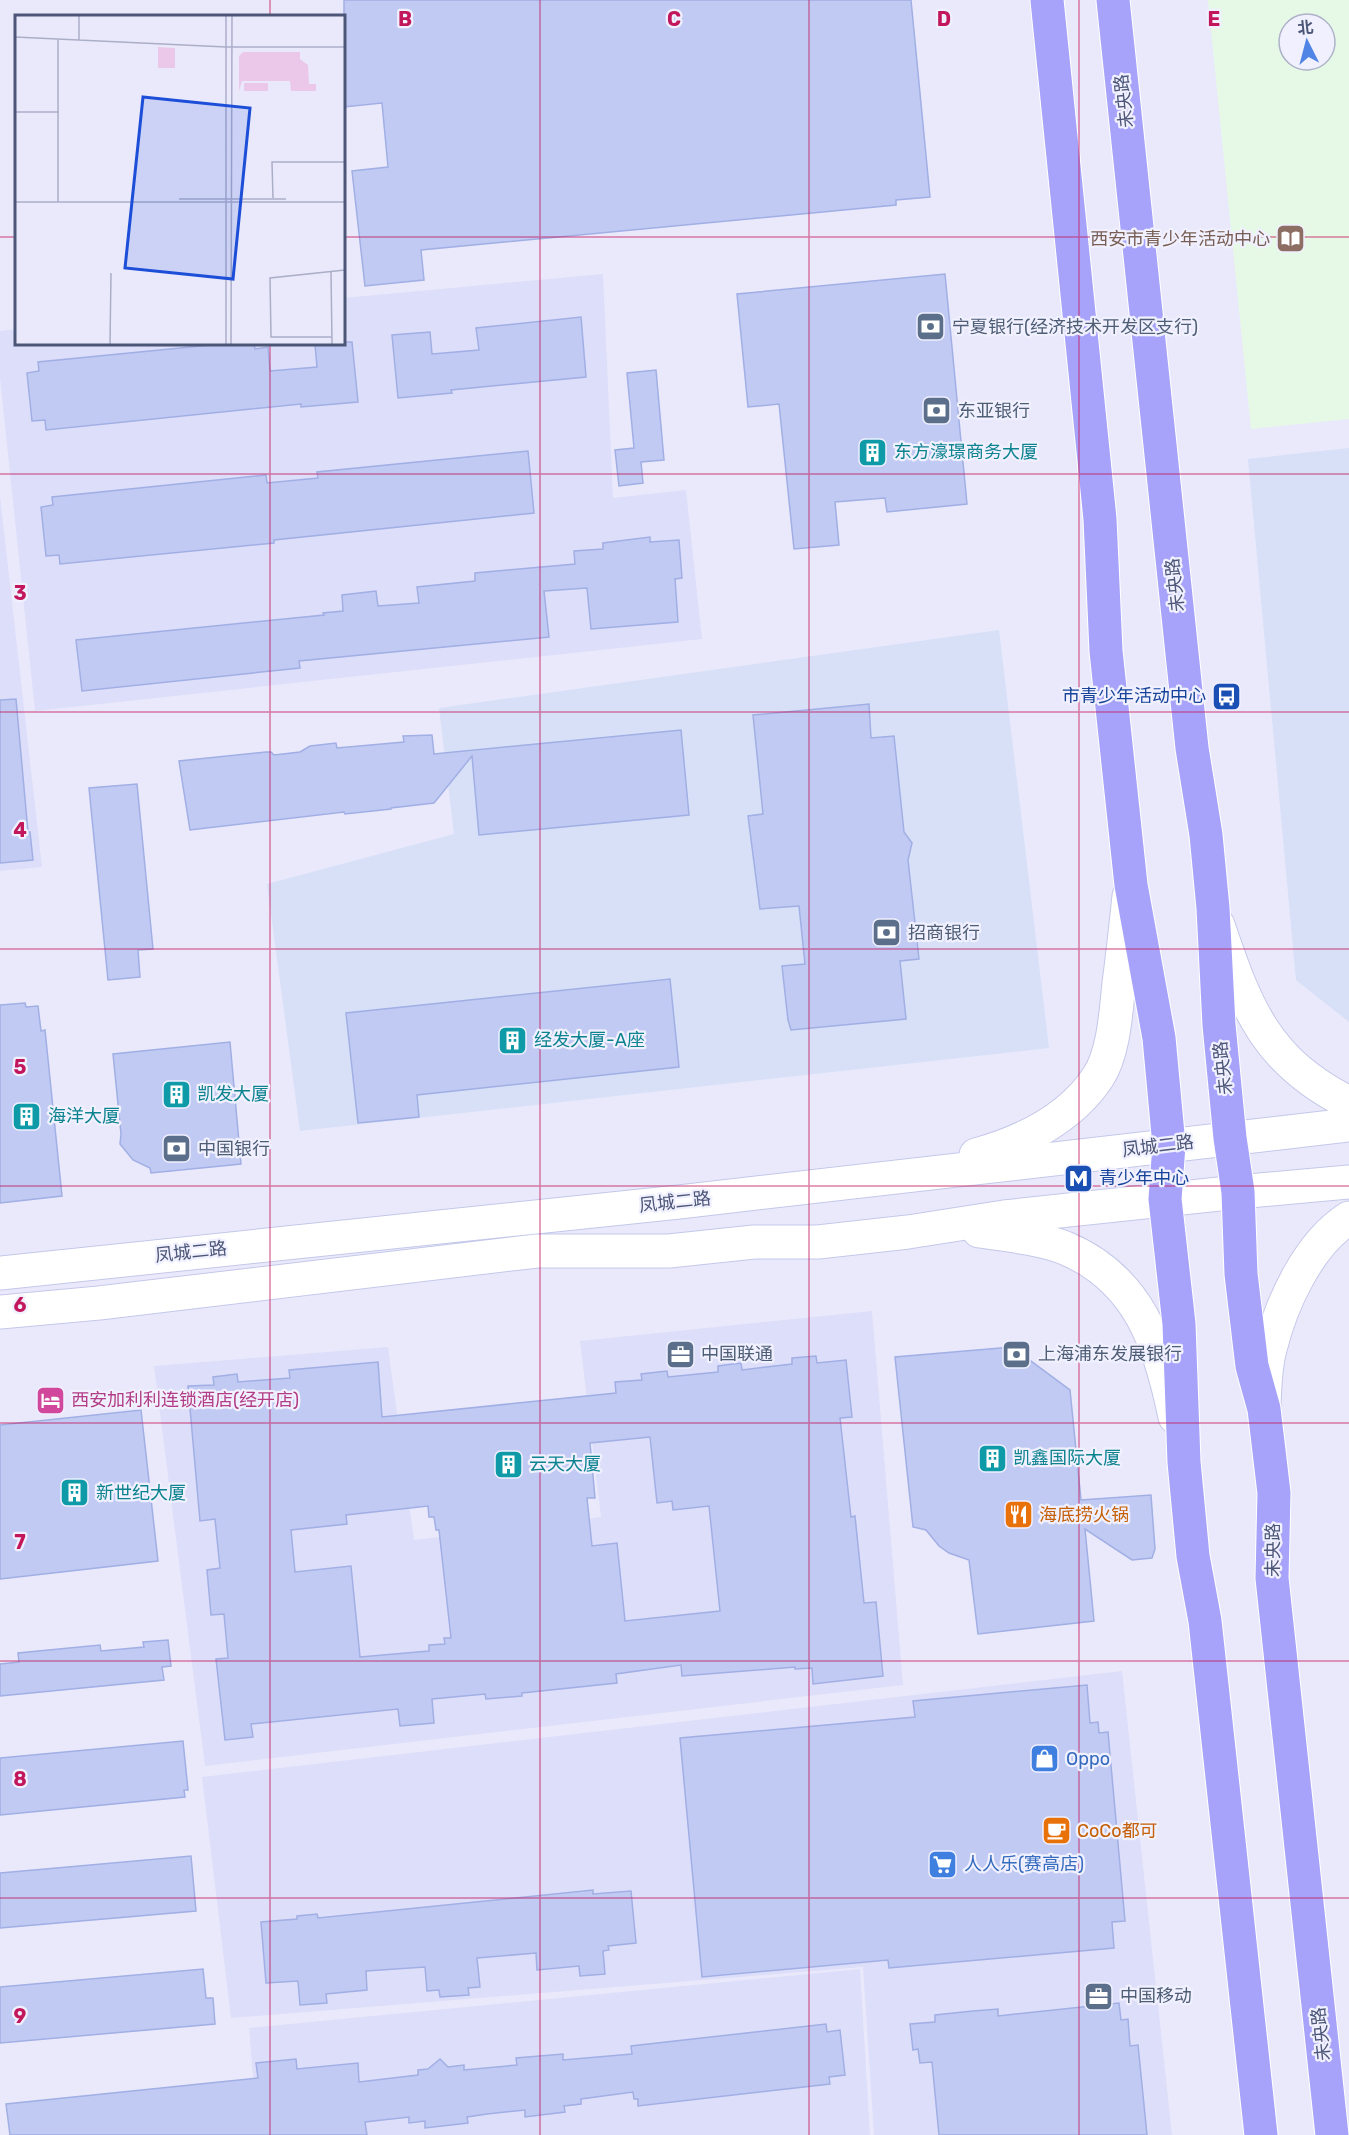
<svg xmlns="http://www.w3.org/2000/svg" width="1349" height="2135" viewBox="0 0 1349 2135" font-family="Rubik,'Noto Sans SC',sans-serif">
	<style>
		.residential { fill: #dddef9 }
		.commercial { fill: #d7e0f7 }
		.education { fill: #e5f9e6; fill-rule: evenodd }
		.building { fill: #c1caf2; stroke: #a1afe4; stroke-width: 1.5; fill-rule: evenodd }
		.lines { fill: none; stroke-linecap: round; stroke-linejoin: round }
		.secondary-casing { stroke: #c4c8e9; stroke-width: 35 }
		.primary-casing { stroke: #fff; stroke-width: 35 }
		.secondary { stroke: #fff; stroke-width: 33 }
		.primary { stroke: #a7a3fa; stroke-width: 33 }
		.grid { fill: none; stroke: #c2185b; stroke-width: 1.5; stroke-opacity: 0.55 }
		.labels { text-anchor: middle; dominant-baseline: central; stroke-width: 4.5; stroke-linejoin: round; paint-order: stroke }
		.street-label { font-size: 18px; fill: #4c5677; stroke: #f0f0ff }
		.education-label { font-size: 18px; fill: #785e54; stroke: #f0f0ff; text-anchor: end }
		.service-label { font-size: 18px; fill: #4e5e75; stroke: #f0f0ff; text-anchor: start }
		.culture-label { font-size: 18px; fill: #0d838f; stroke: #f0f0ff; text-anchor: start }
		.transit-label { font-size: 18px; fill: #164399; stroke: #f0f0ff; text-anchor: end }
		.hotel-label { font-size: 18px; fill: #b23c85; stroke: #f0f0ff; text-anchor: start }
		.food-label { font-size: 18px; fill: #c56008; stroke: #f0f0ff; text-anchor: start }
		.shop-label { font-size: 18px; fill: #366cbe; stroke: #f0f0ff; text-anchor: start }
		.inset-road { fill: none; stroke: #abaec7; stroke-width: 1.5 }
		.view { fill: #1d4ed8; fill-opacity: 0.15; stroke: #1d4ed8; stroke-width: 3 }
		.inset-edge { fill: none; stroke: #4c5677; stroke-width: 3 }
		.grid-label { font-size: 20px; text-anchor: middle; font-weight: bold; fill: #c2185b; stroke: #f0f0ff; stroke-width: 4.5; stroke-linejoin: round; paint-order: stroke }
	</style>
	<rect width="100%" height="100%" fill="#eae9fc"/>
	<path class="residential" d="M 603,274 L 613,498 L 686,490 L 702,639 L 35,711 L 0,378 L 0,331 L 16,329 L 16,344 L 344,344 L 344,298 Z
		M 0,496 L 42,867 L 0,871 Z
		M 872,1311 L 903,1685 L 205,1766 L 154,1366 L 388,1347 L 414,1540 L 601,1517 L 580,1341 Z
		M 1122,1671 L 1172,2135 L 874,2135 L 863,1967 L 231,2018 L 202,1777 Z
		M 860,1969 L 870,2135 L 258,2135 L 249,2028 Z"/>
	<path class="commercial" d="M 1349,448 L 1349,1022 L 1296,980 L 1248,459 Z
		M 999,630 L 1049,1048 L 300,1131 L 267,884 L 454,834 L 439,708 Z"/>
	<path class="education" d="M 1208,0 L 1349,0 L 1349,419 L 1251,429 ZM 1289,24 L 1325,24 L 1325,60 L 1289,60 Z"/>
	<path class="building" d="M 344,0 L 911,0 L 930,197 L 896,200 L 896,205 L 421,250 L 424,280 L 365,286 L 352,171 L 388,167 L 382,103 L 344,107 Z
		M 945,274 L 967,504 L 887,512 L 885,498 L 835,502 L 839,545 L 794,549 L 779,404 L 748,407 L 737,294 Z
		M 581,317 L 586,377 L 451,390 L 452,393 L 398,398 L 392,335 L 430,332 L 432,354 L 479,350 L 476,328 Z
		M 344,342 L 352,342 L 358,402 L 301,407 L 301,404 L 46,430 L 45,420 L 32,421 L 27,373 L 39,371 L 38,362 L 221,344 L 254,344 L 255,349 L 268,347 L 270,371 L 317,367 L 315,344 Z
		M 656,370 L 664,460 L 641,462 L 643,483 L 619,486 L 615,450 L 634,448 L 627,373 Z
		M 528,451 L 534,513 L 274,540 L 274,543 L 60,564 L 59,555 L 46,556 L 41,507 L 53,505 L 52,497 L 266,475 L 267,483 L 318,478 L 317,472 Z
		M 650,537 L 650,542 L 679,540 L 682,578 L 675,579 L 678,622 L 591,629 L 587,588 L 544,591 L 549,637 L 299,661 L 300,668 L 82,691 L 76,640 L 324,615 L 323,613 L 343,611 L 342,595 L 376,591 L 378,606 L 419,603 L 417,587 L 475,581 L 475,573 L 575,564 L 574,551 L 603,549 L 603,543 Z
		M 16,699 L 28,832 L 30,832 L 33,860 L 0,863 L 0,700 Z
		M 869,704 L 871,738 L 894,736 L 904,832 L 912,843 L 908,860 L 919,959 L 900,961 L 906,1019 L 791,1030 L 788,1020 L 782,966 L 805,964 L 799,906 L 760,909 L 748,816 L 763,814 L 753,715 Z
		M 681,730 L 689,815 L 479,835 L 472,756 L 434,803 L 391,808 L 391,809 L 345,814 L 344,812 L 190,830 L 179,761 L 266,752 L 271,752 L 274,755 L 300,752 L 310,746 L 336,743 L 337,748 L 404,742 L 403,736 L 432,735 L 434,754 Z
		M 137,784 L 153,949 L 138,950 L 140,977 L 108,980 L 89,788 Z
		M 670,979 L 679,1067 L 417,1095 L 419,1117 L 358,1123 L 346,1013 Z
		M 25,1003 L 26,1007 L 38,1006 L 41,1031 L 45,1030 L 62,1196 L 0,1203 L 0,1005 Z
		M 230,1042 L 241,1164 L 151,1173 L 150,1168 L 133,1160 L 120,1144 L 121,1134 L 113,1054 Z
		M 1012,1347 L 1070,1390 L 1081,1500 L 1151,1495 L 1155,1549 L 1152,1558 L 1132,1560 L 1085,1529 L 1094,1621 L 978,1634 L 969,1560 L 949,1553 L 939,1546 L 926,1530 L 913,1527 L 895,1357 Z
		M 816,1356 L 817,1363 L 846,1360 L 852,1417 L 840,1418 L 851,1517 L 855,1516 L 864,1603 L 876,1602 L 883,1676 L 813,1684 L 812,1668 L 795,1669 L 795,1667 L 682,1676 L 681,1665 L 616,1674 L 617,1683 L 522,1693 L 522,1696 L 486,1699 L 485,1694 L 432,1699 L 434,1723 L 400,1726 L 398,1709 L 251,1724 L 253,1737 L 225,1740 L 216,1659 L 228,1658 L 224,1614 L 211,1615 L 207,1570 L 220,1568 L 215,1519 L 200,1521 L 188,1386 L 214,1385 L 213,1377 L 237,1374 L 238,1382 L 290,1378 L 289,1370 L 378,1362 L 382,1417 L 616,1393 L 615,1382 L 642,1380 L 641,1374 L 667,1371 L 668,1377 L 718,1372 L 718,1366 L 741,1363 L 742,1370 L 792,1364 L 792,1358 ZM 650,1437 L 657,1503 L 672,1501 L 673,1510 L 709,1506 L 720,1611 L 625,1621 L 617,1543 L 592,1546 L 587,1498 L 595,1498 L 590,1443 ZM 428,1506 L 429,1517 L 434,1517 L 436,1530 L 439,1530 L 451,1638 L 444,1638 L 445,1644 L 429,1645 L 429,1651 L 360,1657 L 351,1566 L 295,1572 L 291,1530 L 347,1524 L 346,1515 Z
		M 141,1410 L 158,1561 L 0,1579 L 0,1425 Z
		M 168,1640 L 171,1666 L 162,1667 L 164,1680 L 0,1696 L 0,1664 L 19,1662 L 18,1653 L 100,1645 L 101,1651 L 144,1647 L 143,1642 Z
		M 1087,1685 L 1090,1723 L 1098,1722 L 1099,1733 L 1108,1732 L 1125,1921 L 1112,1922 L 1114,1948 L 889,1968 L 888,1960 L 702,1977 L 680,1738 L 915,1717 L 913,1701 Z
		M 183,1741 L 188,1790 L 184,1790 L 185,1797 L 0,1815 L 0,1758 Z
		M 191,1856 L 196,1911 L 0,1928 L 0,1873 Z
		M 593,1890 L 593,1894 L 631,1891 L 636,1943 L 608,1946 L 609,1950 L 603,1951 L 605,1974 L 580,1976 L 579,1966 L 537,1970 L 536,1953 L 477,1958 L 480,1987 L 468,1988 L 469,1995 L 440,1997 L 439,1990 L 427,1991 L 425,1967 L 366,1971 L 367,1990 L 326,1994 L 327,2003 L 300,2005 L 298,1981 L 266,1983 L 261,1922 L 297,1919 L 297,1916 L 317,1914 L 318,1918 Z
		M 203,1969 L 206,1998 L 213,1998 L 215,2024 L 0,2043 L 0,1987 Z
		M 1119,2003 L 1121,2020 L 1128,2019 L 1130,2046 L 1138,2045 L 1147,2135 L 939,2135 L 932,2062 L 920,2063 L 918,2049 L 913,2050 L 910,2024 L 935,2022 L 935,2015 L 973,2011 L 998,2009 L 998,2016 Z
		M 826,2024 L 827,2032 L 840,2030 L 845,2075 L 829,2077 L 830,2084 L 638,2106 L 638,2099 L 634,2099 L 633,2092 L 581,2099 L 581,2104 L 564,2106 L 565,2112 L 525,2117 L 525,2110 L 487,2114 L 467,2117 L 468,2123 L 425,2128 L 425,2121 L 409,2123 L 409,2117 L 365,2122 L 367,2135 L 10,2135 L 6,2104 L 258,2078 L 256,2063 L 296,2059 L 297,2069 L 358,2063 L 359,2082 L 418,2075 L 418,2070 L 428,2069 L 440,2059 L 448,2067 L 464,2065 L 464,2070 L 517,2065 L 516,2058 L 563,2054 L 563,2060 L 632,2054 L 631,2046 Z"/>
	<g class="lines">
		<defs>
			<path id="secondary" d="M 1218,925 C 1246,1008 1266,1062 1349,1103
				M 976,1155 C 1023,1142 1071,1118 1098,1077 C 1114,1053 1116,1011 1119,983 C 1123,954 1126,925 1129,896
				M 979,1231 C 1007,1235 1039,1238 1065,1248 C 1139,1279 1160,1344 1175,1417
				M 0,1273 L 679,1202 L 1349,1125
				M 0,1312 L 99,1303 L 537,1251 L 669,1251 L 754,1242 L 818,1242 L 908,1232 L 1004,1217 L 1238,1192 L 1349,1182
				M 1264,1404 C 1265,1386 1265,1367 1270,1349 C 1281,1304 1308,1244 1349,1218"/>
			<path id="primary" d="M 1047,0 L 1100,519 L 1106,651 L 1131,885 L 1159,1038 L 1169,1145 L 1165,1199 L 1179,1324 L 1184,1462 L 1193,1556 L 1205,1621 L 1261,2135
				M 1113,0 L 1192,748 L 1206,835 L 1213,908 L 1219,1025 L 1230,1138 L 1238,1192 L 1241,1274 L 1252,1366 L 1264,1409 L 1274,1493 L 1272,1578 L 1332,2135"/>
		</defs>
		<use href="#secondary" class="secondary-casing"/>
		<use href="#primary" class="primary-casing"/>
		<use href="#secondary" class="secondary"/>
		<use href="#primary" class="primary"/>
	</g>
	<path class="grid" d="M 270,0 L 270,16M 540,0 L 540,2135M 809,0 L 809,2135M 1079,0 L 1079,2135M 0,237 L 16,237M 344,237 L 1349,237M 270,344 L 270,2135M 0,474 L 1349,474M 0,712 L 1349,712M 0,949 L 1349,949M 0,1186 L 1349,1186M 0,1423 L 1349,1423M 0,1661 L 1349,1661M 0,1898 L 1349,1898"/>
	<defs>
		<symbol id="library-square" viewBox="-11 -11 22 22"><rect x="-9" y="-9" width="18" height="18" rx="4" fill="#8d6e63" stroke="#f0f0ff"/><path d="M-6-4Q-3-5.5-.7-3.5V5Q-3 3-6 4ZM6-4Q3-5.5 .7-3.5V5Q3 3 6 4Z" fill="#fff"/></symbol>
		<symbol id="bank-square" viewBox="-11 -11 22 22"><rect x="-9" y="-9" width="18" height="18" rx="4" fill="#5c6f8a" stroke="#f0f0ff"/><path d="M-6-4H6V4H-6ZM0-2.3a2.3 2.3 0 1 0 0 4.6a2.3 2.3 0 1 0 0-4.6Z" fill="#fff"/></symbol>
		<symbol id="building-square" viewBox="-11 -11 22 22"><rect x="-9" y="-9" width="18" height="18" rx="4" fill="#0f9aa8" stroke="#f0f0ff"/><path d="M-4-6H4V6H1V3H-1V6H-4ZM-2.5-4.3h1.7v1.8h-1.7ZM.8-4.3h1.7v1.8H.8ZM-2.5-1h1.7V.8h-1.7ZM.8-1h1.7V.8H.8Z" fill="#fff"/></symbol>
		<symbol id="bus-square" viewBox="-11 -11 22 22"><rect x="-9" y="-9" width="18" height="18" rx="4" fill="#1a4fb4" stroke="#f0f0ff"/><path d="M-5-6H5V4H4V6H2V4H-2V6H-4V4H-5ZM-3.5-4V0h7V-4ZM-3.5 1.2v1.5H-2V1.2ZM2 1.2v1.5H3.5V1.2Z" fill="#fff"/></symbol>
		<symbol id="metro-square" viewBox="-11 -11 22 22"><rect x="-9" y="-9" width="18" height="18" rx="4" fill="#1a4fb4" stroke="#f0f0ff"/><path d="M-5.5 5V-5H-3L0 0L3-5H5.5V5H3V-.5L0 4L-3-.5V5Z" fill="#fff"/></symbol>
		<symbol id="office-square" viewBox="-11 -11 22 22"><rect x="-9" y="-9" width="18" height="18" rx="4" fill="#5c6f8a" stroke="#f0f0ff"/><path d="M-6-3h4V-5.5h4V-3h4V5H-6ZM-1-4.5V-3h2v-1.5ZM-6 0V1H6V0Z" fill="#fff"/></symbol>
		<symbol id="hotel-square" viewBox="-11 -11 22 22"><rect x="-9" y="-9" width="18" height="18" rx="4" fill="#d1479c" stroke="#f0f0ff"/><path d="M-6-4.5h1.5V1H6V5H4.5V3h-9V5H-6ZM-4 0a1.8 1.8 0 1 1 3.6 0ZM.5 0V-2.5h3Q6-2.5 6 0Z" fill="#fff"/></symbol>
		<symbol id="restaurant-square" viewBox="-11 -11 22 22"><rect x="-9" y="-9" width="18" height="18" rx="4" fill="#e8710a" stroke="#f0f0ff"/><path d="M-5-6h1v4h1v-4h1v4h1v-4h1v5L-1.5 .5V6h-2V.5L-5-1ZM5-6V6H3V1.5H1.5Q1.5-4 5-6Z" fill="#fff"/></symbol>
		<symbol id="shop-square" viewBox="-11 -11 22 22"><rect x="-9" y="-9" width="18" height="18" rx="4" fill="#3f7fe0" stroke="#f0f0ff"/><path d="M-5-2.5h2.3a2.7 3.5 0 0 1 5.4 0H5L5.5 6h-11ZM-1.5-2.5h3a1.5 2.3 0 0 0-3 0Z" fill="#fff"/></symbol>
		<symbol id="cafe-square" viewBox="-11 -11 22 22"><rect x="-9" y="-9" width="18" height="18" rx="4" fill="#e8710a" stroke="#f0f0ff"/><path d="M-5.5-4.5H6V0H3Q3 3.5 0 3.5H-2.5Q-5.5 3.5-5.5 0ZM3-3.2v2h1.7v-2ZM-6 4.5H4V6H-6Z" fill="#fff"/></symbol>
		<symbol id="supermarket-square" viewBox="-11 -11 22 22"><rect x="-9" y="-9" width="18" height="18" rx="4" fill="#3f7fe0" stroke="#f0f0ff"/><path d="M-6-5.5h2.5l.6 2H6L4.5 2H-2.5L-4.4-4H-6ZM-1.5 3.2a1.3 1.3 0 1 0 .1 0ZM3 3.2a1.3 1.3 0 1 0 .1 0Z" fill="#fff"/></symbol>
	</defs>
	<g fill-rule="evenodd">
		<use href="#library-square" x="1274" y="222" width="33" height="33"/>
		<use href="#bank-square" x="914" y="310" width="33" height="33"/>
		<use href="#bank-square" x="920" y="394" width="33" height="33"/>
		<use href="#building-square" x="856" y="436" width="33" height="33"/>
		<use href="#bus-square" x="1210" y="680" width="33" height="33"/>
		<use href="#bank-square" x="870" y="916" width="33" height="33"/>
		<use href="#building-square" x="496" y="1024" width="33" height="33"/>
		<use href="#building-square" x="160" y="1078" width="33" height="33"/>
		<use href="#building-square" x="10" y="1100" width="33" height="33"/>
		<use href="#bank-square" x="160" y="1132" width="33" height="33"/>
		<use href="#metro-square" x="1062" y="1162" width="33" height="33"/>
		<use href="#office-square" x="664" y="1338" width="33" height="33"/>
		<use href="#bank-square" x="1000" y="1338" width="33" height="33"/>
		<use href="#hotel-square" x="34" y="1384" width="33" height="33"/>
		<use href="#building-square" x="976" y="1442" width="33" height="33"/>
		<use href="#building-square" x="492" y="1448" width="33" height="33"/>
		<use href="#building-square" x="58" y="1476" width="33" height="33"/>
		<use href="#restaurant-square" x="1002" y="1498" width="33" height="33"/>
		<use href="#shop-square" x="1028" y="1742" width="33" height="33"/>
		<use href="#cafe-square" x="1040" y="1814" width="33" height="33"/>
		<use href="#supermarket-square" x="926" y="1848" width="33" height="33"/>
		<use href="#office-square" x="1082" y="1980" width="33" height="33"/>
	</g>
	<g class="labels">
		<g class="street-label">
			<text transform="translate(1124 101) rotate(-96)">未央路</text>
			<text transform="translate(1175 585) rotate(-96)">未央路</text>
			<text transform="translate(1223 1068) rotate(-96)">未央路</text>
			<text transform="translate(1158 1146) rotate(-7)">凤城二路</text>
			<text transform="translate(675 1202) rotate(-6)">凤城二路</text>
			<text transform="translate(191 1252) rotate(-6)">凤城二路</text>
			<text transform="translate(1273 1550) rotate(-90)">未央路</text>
			<text transform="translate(1321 2034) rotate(-96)">未央路</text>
		</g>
		<g class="education-label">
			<text x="1270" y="239">西安市青少年活动中心</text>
		</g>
		<g class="service-label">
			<text x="952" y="327">宁夏银行(经济技术开发区支行)</text>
			<text x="958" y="411">东亚银行</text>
			<text x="908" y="933">招商银行</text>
			<text x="198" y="1149">中国银行</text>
			<text x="701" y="1354">中国联通</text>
			<text x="1038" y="1354">上海浦东发展银行</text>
			<text x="1120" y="1996">中国移动</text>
		</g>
		<g class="culture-label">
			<text x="894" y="452">东方濠璟商务大厦</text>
			<text x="534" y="1040">经发大厦-A座</text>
			<text x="197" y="1094">凯发大厦</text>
			<text x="48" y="1116">海洋大厦</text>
			<text x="1013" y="1458">凯鑫国际大厦</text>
			<text x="529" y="1464">云天大厦</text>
			<text x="96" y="1493">新世纪大厦</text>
		</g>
		<g class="transit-label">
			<text x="1206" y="696">市青少年活动中心</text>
			<text x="1099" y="1178" text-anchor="start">青少年中心</text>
		</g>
		<g class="hotel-label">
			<text x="71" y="1400">西安加利利连锁酒店(经开店)</text>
		</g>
		<g class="food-label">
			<text x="1039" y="1515">海底捞火锅</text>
			<text x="1077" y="1831">CoCo都可</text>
		</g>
		<g class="shop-label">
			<text x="1066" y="1759">Oppo</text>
			<text x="964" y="1864">人人乐(赛高店)</text>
		</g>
	</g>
	<g transform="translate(15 15)">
		<rect width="330" height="330" fill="#eae9fc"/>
		<path d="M 143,32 L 160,33 L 160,53 L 143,53 ZM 228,37 L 285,37 L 285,44 L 293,50 L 294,69 L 301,69 L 301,76 L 276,76 L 275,66 L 227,66 L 224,76 L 224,41 ZM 229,68 L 253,68 L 253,76 L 229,76 Z" fill="#ebc7ea"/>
		<path class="inset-road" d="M 0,22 L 211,32 L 330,32M 43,24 L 43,187M 64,25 L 64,1M 0,97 L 44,97M 258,183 L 257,147 L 330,147M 164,184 L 271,184M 0,187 L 330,187M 316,257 L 317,329M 317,322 L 256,322 L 255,263 L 330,255M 95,329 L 96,258M 211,329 L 211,1M 216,329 L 217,1"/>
		<path class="view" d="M 128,82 L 235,93 L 218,264 L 110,253 Z"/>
		<rect width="330" height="330" class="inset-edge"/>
	</g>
	<g class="grid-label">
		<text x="405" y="26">B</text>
		<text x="674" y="26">C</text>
		<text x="944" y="26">D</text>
		<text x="1214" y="26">E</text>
		<text x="20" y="600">3</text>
		<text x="20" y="837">4</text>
		<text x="20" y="1074">5</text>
		<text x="20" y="1312">6</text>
		<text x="20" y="1549">7</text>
		<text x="20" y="1786">8</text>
		<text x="20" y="2023">9</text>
	</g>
	<g transform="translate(1307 42) rotate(354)"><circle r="28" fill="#f0f0ff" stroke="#aeb2c9" stroke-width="1.5"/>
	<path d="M0-4.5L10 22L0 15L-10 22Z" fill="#5085e5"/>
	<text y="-9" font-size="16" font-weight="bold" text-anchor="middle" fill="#4c5677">北</text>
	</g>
</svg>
